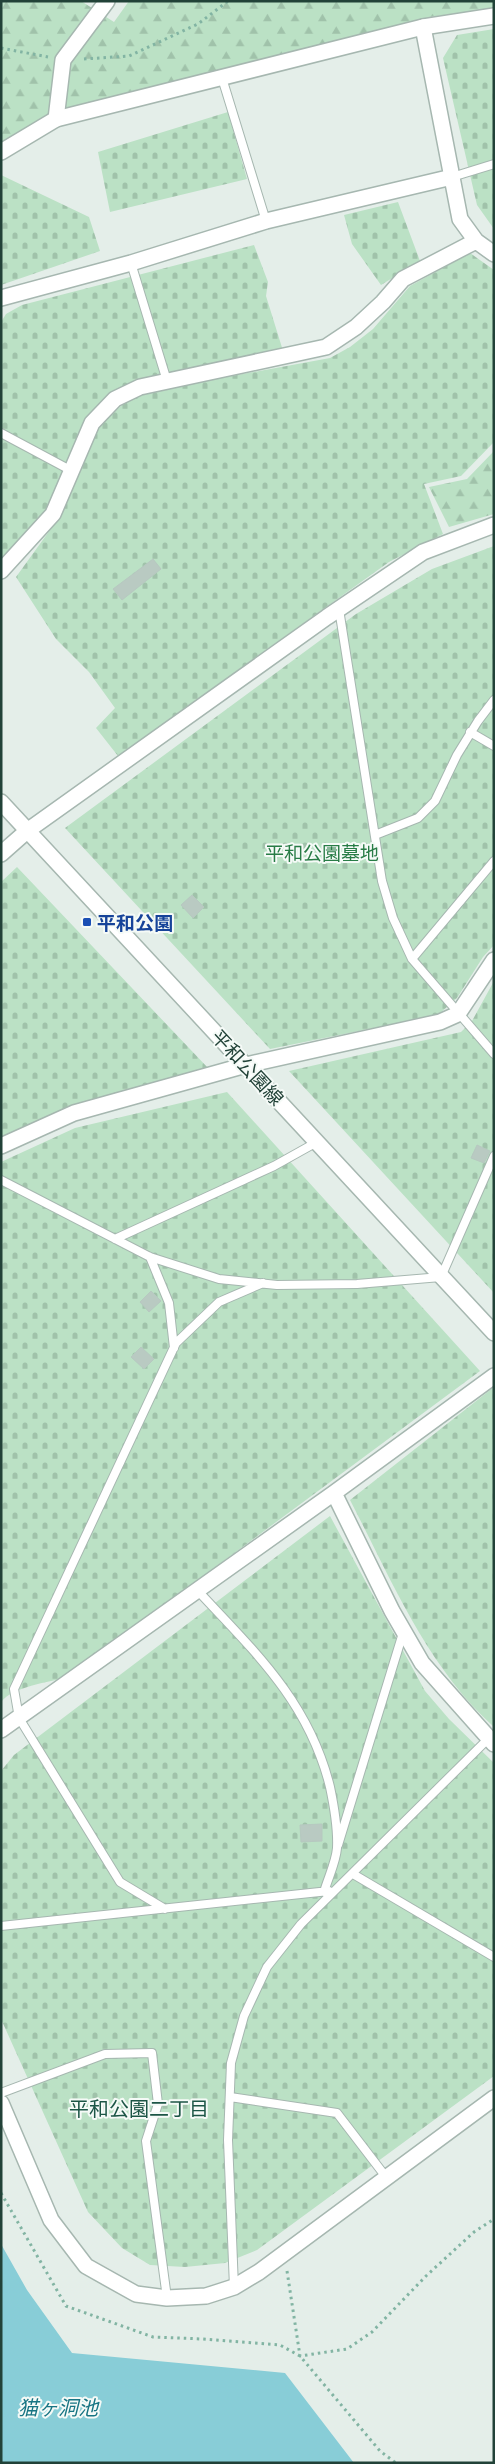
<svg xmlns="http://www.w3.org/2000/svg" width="495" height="2464" viewBox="0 0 495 2464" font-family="'Titillium Web','Noto Sans JP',sans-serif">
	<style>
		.forest { fill: url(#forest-firs) }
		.cemetery { fill: url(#cemetery-stones) }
		.water { fill: #88cdd7 }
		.building { fill: #b9cac2; stroke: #b6c9c0 }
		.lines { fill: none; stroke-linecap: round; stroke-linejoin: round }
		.service-casing { stroke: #a6b7b0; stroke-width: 10 }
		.minor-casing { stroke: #a6b7b0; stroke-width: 18 }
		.tertiary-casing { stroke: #a6b7b0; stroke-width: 18 }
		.path { stroke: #82b4a3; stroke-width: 3; stroke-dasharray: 2.5 4; stroke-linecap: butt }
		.service { stroke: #fff; stroke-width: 8 }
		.minor { stroke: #fff; stroke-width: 15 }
		.tertiary { stroke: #fff; stroke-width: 15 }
		.transit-dot { fill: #1a4fb4; stroke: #f5faf7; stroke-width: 2 }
		.labels { text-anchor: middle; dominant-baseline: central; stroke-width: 4; stroke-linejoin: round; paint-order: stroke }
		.park-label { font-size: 19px; fill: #287c46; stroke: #f5faf7 }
		.transit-label { font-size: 19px; font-weight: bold; fill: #164399; stroke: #f5faf7; text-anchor: start }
		.street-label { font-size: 19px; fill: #224238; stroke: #f5faf7 }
		.neighbourhood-label { font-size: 20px; fill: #1c5646; stroke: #f5faf7 }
		.water-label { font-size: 20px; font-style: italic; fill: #177483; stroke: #f5faf7 }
	</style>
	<defs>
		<pattern id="forest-firs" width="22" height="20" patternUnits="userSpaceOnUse" patternTransform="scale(1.25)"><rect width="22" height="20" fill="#bbe1c5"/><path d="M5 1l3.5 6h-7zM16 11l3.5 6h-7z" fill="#a0c2aa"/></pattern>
		<pattern id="cemetery-stones" width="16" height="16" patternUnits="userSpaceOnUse" patternTransform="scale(1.25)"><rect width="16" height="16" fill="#bbe1c5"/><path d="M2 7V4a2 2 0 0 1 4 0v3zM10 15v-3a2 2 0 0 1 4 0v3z" fill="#a0c2aa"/></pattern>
	</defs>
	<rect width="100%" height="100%" fill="#e4eee9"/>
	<path class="forest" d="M 1,1 L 81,1 L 114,22 L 129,1 L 494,1 L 494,8 L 430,17 L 73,108 L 47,116 L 1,143 Z
		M 494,451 L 494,514 L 449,527 L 429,487 L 467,479 Z"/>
	<path class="cemetery" d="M 494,29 L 494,229 L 477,205 L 443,58 L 457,35 Z
		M 228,112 L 247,179 L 110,212 L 98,152 Z
		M 1,175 L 89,217 L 100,251 L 1,285 Z
		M 398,202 L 420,261 L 381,285 L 352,244 L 344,215 Z
		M 254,245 L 268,282 L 266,296 L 284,354 L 123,387 L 65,477 L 35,533 L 1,566 L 1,322 L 6,314 L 22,305 Z
		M 470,253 L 494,270 L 494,442 L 461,476 L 424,484 L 443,534 L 389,562 L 118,756 L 96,728 L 115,708 L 89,672 L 56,639 L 16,577 L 50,530 L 89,443 L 103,423 L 122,405 L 145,392 L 330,358 L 350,347 L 373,329 L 410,286 Z
		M 494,546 L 494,945 L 483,957 L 457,998 L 438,1015 L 270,1049 L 65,828 L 356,614 L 432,569 Z
		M 17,867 L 208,1068 L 80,1103 L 1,1138 L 1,882 Z
		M 494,981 L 494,1293 L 289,1071 L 461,1032 L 472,1021 Z
		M 227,1092 L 480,1371 L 67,1677 C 47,1683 14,1686 1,1702 L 1,1162 L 75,1128 Z
		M 494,1387 L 494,1727 C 427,1667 391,1579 350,1500 Z
		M 330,1516 L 425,1691 L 449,1719 L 494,1763 L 494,2076 L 257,2250 L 225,2263 L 185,2267 L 150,2265 L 122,2248 L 88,2212 L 1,2019 L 1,1771 L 14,1755 Z"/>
	<path class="water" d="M 1,2244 L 27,2290 L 72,2353 L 285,2373 L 354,2463 L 1,2463 Z"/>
	<path class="building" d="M 153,559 L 161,569 L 122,600 L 113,589 Z
		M 192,895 L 204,907 L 193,918 L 181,905 Z
		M 477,1145 L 490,1151 L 484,1163 L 471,1158 Z
		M 151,1291 L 161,1301 L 149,1312 L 140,1302 Z
		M 141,1347 L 154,1359 L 144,1369 L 131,1357 Z
		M 322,1824 L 322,1841 L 301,1842 L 300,1825 Z"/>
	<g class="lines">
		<defs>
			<path id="service" d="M 222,78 L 266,221
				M 452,177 L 494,164
				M 131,263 L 167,381
				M 1,433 L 72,471
				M 339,609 L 382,881 L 393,918 L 412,959 L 494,1054
				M 470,732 L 494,746
				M 375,835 L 418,818 L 435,801 L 457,755 L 478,721 L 494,700
				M 412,959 L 494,861
				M 1,1180 L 150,1257 L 219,1279 L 277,1285 L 357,1284 L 441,1277 L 494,1156
				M 115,1239 L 274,1166 L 317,1142
				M 150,1257 L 169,1303 L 174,1348
				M 198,1591 C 255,1652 309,1702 330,1787 C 334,1806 338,1828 337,1848 C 336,1862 328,1878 324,1892
				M 338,1845 L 403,1633
				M 353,1874 L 494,1957
				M 165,1909 L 120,1882 L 19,1718 L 14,1689 L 176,1343 L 219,1302 L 263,1283
				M 1,1926 L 329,1891
				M 1,2093 L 105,2054 L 152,2053 L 158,2104 L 146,2141 L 167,2298
				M 230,2097 L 337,2113 L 386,2177
				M 234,2287 L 228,2140 L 231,2063 L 244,2016 L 267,1967 L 301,1924 L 490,1737"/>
			<path id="minor" d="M 423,27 L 460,219 L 476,241 L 494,254
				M 56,119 L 63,60 L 107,1
				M 1,298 L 131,263 L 266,221 L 452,177
				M 1,571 L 53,514 L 92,423 L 115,399 L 140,387 L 326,347 L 356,327 L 383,302 L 403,279 L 476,241
				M 1,854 L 27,831 L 327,617 L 423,552 L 494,525
				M 1,1146 L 74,1113 L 246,1065 L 440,1022 L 458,1014 L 494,960
				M 334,1493 L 392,1611 L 422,1663 L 494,1744
				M 1,1730 L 334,1493 L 494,1376"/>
			<path id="tertiary" d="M 1,152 L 56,119 L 423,27 L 494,16
				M 1,802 L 494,1333
				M 1,2103 L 51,2220 L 86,2266 L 136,2294 L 167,2298 L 206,2296 L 234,2287 L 259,2272 L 494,2098"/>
		</defs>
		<use href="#service" class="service-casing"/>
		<use href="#minor" class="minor-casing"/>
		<use href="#tertiary" class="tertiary-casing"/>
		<path class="path" d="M 1,48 L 48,57
			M 84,59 L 129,56 L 198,24 L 228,1
			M 1,2193 L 66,2306 L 153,2337 L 202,2339 L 280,2345 L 300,2356 L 380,2451 L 396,2463
			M 287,2271 L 300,2356 L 347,2349 L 372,2332 L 426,2276 L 474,2232 L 494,2219"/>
		<use href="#service" class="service"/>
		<use href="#minor" class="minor"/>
		<use href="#tertiary" class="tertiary"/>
	</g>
	<rect class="transit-dot" x="82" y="917" width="10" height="10" rx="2.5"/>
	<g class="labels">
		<g class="park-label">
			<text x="322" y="852">平和公園墓地</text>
		</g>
		<g class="transit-label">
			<text x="97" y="922">平和公園</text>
		</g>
		<g class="street-label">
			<text transform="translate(248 1067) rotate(47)">平和公園線</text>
		</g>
		<g class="neighbourhood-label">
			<text x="139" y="2108">平和公園二丁目</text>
		</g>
		<g class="water-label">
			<text x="58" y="2407">猫ヶ洞池</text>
		</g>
	</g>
	<rect width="495" height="2464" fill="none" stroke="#224238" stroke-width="5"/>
</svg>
